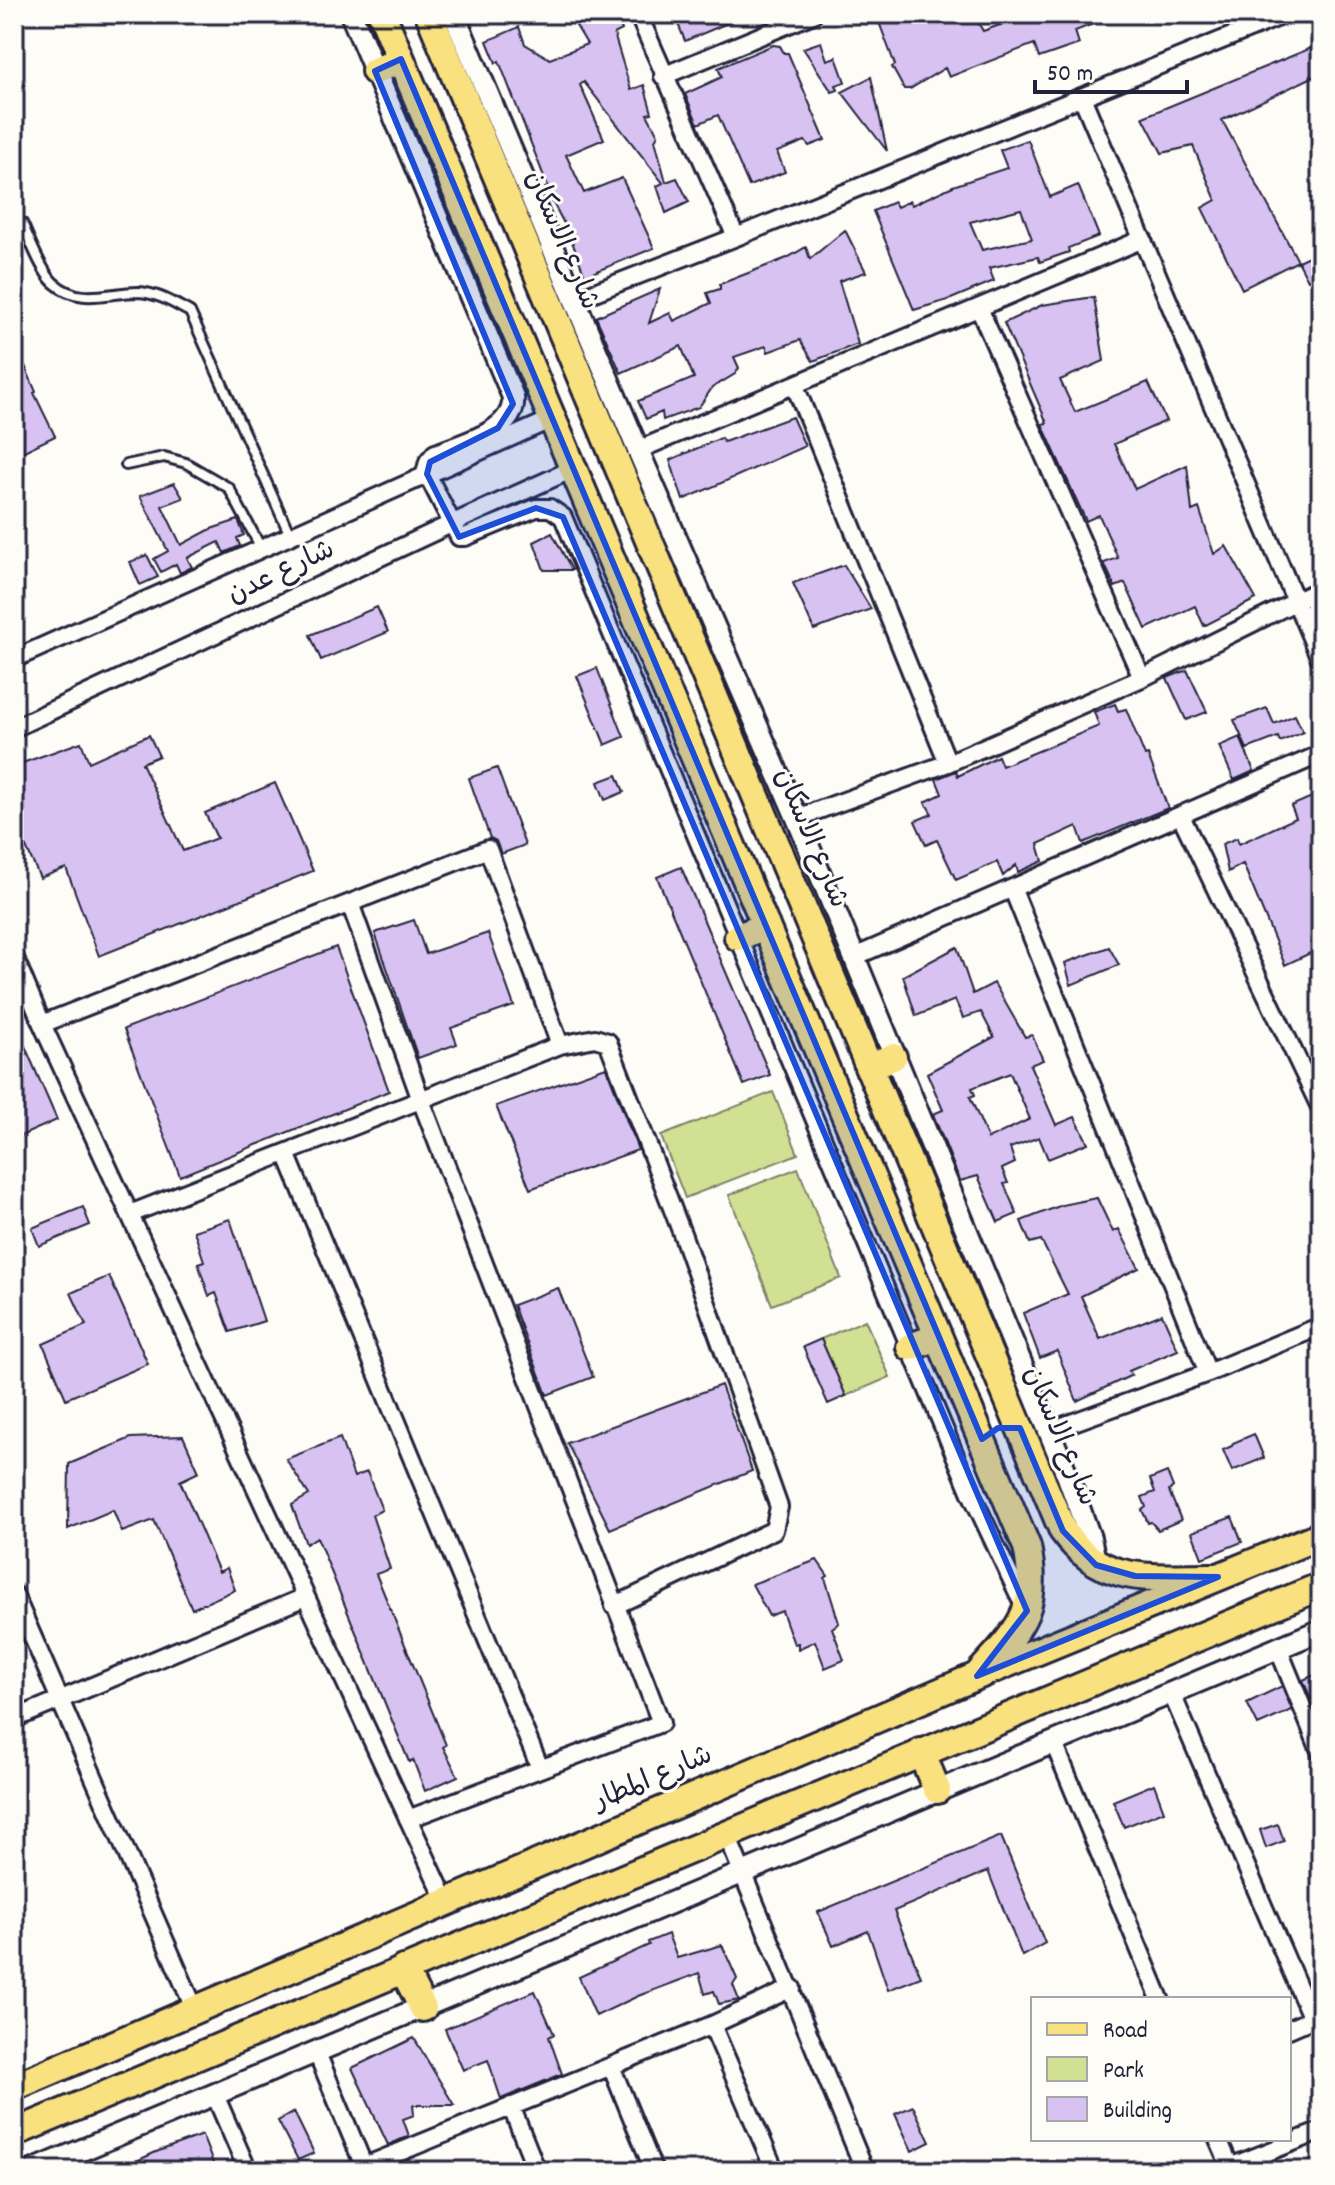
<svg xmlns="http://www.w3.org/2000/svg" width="1335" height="2185" viewBox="0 0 1335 2185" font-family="Dekko,'Playpen Sans Arabic',sans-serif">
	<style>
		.green { fill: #d2e093; stroke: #7a8167; stroke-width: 2 }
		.building { fill: #d8c2f2; stroke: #22223b; stroke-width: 2; fill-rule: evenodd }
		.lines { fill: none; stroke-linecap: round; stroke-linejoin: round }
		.service-casing { stroke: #22223b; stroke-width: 14 }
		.minor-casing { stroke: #22223b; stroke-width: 22 }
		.tertiary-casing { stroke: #22223b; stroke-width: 26 }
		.primary-casing { stroke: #22223b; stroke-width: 32 }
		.service { stroke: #fdfcf7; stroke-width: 8 }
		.minor { stroke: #fdfcf7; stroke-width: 16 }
		.tertiary { stroke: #fdfcf7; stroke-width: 20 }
		.primary { stroke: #fae180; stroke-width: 26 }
		.marked { fill: #1d4ed8; fill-opacity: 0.2; stroke: #1d4ed8; stroke-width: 6; stroke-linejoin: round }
		.labels { text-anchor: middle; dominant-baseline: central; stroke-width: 6; stroke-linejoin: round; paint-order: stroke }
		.street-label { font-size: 28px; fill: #22223b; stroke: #fdfcf7 }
	</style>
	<rect width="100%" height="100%" fill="#fdfcf7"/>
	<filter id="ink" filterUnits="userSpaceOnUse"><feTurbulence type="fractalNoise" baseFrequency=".0125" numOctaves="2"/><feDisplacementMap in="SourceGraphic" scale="16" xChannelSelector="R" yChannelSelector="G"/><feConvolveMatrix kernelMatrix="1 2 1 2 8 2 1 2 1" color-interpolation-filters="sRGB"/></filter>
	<g filter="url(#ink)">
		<path class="green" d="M 773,1092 L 798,1154 L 685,1198 L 661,1136 Z
			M 798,1168 L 841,1278 L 772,1305 L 729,1195 Z
			M 865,1320 L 890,1377 L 846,1396 L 821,1339 Z"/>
		<path class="building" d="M 569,14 L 616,14 L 622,30 L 614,34 L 631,90 L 644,85 L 652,113 L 647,114 L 658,135 L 655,140 L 666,182 L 677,178 L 689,202 L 666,213 L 657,186 L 663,183 L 584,82 L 580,85 L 604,139 L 566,155 L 584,193 L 622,178 L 654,248 L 585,276 L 568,231 L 545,188 L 548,187 L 499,61 L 496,63 L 487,41 L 519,27 L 525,44 L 550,59 L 587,44 Z
			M 674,14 L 749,14 L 685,41 Z
			M 876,14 L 973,14 L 983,31 L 1031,14 L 1116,15 L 1075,31 L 1079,44 L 1039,58 L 1034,44 L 949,77 L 945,68 L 910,89 L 904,89 L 892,67 L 895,65 Z
			M 821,42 L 827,60 L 836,57 L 845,82 L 836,85 L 838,90 L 832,92 L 803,48 Z
			M 1321,44 L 1321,73 L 1222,120 L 1298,261 L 1242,289 L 1202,208 L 1216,200 L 1193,146 L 1162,153 L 1143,117 Z
			M 773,45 L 780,46 L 784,53 L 788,53 L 825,140 L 809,146 L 805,141 L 777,152 L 785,172 L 749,186 L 718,115 L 698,124 L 685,94 L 722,77 L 718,68 Z
			M 871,77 L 887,151 L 842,92 Z
			M 1028,140 L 1050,197 L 1078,185 L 1099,236 L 1068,248 L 1069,252 L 1040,262 L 1038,257 L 989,268 L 994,281 L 951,299 L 914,310 L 873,211 L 894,202 L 897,207 L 910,201 L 912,205 L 953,186 L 1007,168 L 1000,150 ZM 1021,209 L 1032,239 L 982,250 L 970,222 Z
			M 845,230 L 866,272 L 839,281 L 858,344 L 813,361 L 800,340 L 768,352 L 766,346 L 734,357 L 739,368 L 735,374 L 712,388 L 699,407 L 663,420 L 662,412 L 646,419 L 638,401 L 694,378 L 681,346 L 621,373 L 596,317 L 660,289 L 649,323 L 670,313 L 674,321 L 711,303 L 707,293 L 720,289 L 720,284 L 787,258 L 806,247 L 810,259 Z
			M 1321,250 L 1321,274 L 1308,280 L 1298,261 Z
			M 1094,297 L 1104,361 L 1060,380 L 1075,412 L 1148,382 L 1166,421 L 1114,444 L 1135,489 L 1187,465 L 1192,511 L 1199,508 L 1214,554 L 1226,546 L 1256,599 L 1204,626 L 1195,606 L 1146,629 L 1125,583 L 1115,587 L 1104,563 L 1118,558 L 1099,515 L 1086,521 L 1042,424 L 1047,423 L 1004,323 L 1042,305 Z
			M 14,340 L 36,392 L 34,393 L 55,436 L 14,456 Z
			M 792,417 L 805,446 L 683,500 L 670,460 L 721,438 L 724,442 Z
			M 174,483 L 183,498 L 162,506 L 181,545 L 211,529 L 238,520 L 244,535 L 237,538 L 240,546 L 224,553 L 219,542 L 187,558 L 192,567 L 180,573 L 176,564 L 161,572 L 154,559 L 168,551 L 140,496 Z
			M 552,533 L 572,570 L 544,570 L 534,542 Z
			M 147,555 L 158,577 L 140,585 L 130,562 Z
			M 844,565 L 871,609 L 814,630 L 793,583 Z
			M 377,607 L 388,632 L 321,660 L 310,635 Z
			M 597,668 L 624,737 L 605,745 L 577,676 Z
			M 1187,670 L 1207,712 L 1186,720 L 1167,678 Z
			M 1115,704 L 1118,711 L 1126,709 L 1145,756 L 1148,755 L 1168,808 L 1083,843 L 1077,826 L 1038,844 L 1043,861 L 1018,872 L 1016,865 L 1003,876 L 997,862 L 956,880 L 937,840 L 926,845 L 915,821 L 932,814 L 925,802 L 942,794 L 936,779 L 956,771 L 958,776 L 998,756 L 1002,766 L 1099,726 L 1094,712 Z
			M 1267,708 L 1274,724 L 1295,715 L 1303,732 L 1280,742 L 1278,737 L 1247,749 L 1234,720 Z
			M 149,735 L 159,756 L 142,763 L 183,851 L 217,838 L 205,813 L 275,783 L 313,871 L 99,956 L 66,868 L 40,878 L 14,821 L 14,766 L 81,742 L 89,762 Z
			M 1240,737 L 1254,771 L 1234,780 L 1219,746 Z
			M 497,768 L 525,845 L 501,854 L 496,841 L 490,838 L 469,778 Z
			M 617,775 L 624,792 L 605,800 L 598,782 Z
			M 1321,793 L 1321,948 L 1285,965 L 1243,864 L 1228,872 L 1222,844 L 1237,838 L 1239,844 L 1296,818 L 1291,806 Z
			M 681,867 L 770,1075 L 744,1085 L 657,877 Z
			M 414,920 L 426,954 L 488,933 L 514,1006 L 451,1028 L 457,1044 L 418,1058 L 375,933 Z
			M 336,947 L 389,1091 L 180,1176 L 124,1029 Z
			M 957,947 L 973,994 L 994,983 L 1025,1037 L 1032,1035 L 1043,1060 L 1030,1065 L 1056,1125 L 1075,1117 L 1088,1143 L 1048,1159 L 1039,1137 L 1010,1148 L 1015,1163 L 1002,1169 L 1008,1183 L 1004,1184 L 1017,1214 L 998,1222 L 978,1176 L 960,1181 L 933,1114 L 943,1110 L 927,1073 L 994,1037 L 981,1012 L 963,1018 L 955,1000 L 916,1016 L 903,976 ZM 1010,1073 L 1030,1119 L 988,1139 L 970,1097 L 975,1095 L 972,1088 Z
			M 1109,947 L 1119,965 L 1071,985 L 1065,963 Z
			M 14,1021 L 57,1120 L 14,1139 Z
			M 606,1067 L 638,1150 L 530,1189 L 496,1106 Z
			M 1097,1198 L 1113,1232 L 1119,1229 L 1139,1268 L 1081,1296 L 1100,1339 L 1162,1314 L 1178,1350 L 1129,1371 L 1132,1375 L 1077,1401 L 1057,1351 L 1040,1358 L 1023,1313 L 1068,1294 L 1041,1240 L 1030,1243 L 1021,1221 L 1062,1205 Z
			M 83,1207 L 90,1225 L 39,1246 L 32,1228 Z
			M 230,1219 L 264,1321 L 230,1332 L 216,1293 L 209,1296 L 198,1263 L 204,1261 L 194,1231 Z
			M 109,1276 L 148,1364 L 66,1399 L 43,1344 L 86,1325 L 71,1293 Z
			M 558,1288 L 593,1377 L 547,1395 L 513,1305 Z
			M 821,1339 L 846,1396 L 828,1404 L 803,1347 Z
			M 721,1385 L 752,1471 L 610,1529 L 567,1443 Z
			M 1254,1434 L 1264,1458 L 1232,1471 L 1223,1450 L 1232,1446 L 1233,1443 Z
			M 183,1436 L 199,1472 L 180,1481 L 219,1572 L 227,1568 L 235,1590 L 192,1609 L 154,1520 L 122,1532 L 113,1510 L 68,1529 L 69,1464 L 131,1438 Z
			M 340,1438 L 354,1477 L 367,1472 L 382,1510 L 372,1515 L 390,1569 L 376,1574 L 446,1745 L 443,1747 L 458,1776 L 425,1791 L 413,1760 L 409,1762 L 317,1537 L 306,1544 L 292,1505 L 309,1495 L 286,1459 Z
			M 1167,1472 L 1173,1487 L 1169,1491 L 1181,1520 L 1158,1530 L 1151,1522 L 1148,1523 L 1142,1510 L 1146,1507 L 1142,1497 L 1155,1492 L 1150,1479 Z
			M 1232,1517 L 1242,1542 L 1202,1558 L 1192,1532 Z
			M 817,1560 L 828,1576 L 825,1578 L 839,1623 L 832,1628 L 844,1660 L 825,1668 L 815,1641 L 798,1649 L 798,1643 L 794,1644 L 782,1611 L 769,1616 L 752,1584 Z
			M 1321,1672 L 1321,1695 L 1311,1699 L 1303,1680 Z
			M 1282,1686 L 1292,1710 L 1258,1725 L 1247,1703 Z
			M 1154,1784 L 1164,1811 L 1124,1827 L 1113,1801 Z
			M 1278,1824 L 1284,1841 L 1266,1848 L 1260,1830 Z
			M 1001,1836 L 1045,1943 L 1022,1956 L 988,1871 L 894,1911 L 921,1977 L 888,1990 L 868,1931 L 833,1946 L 818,1912 Z
			M 668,1934 L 677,1958 L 722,1945 L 737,1979 L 733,1985 L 739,2000 L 719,2004 L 714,1991 L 705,1994 L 699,1973 L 638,1996 L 596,2016 L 579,1977 L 649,1945 L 648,1942 Z
			M 535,1991 L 554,2034 L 549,2037 L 562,2074 L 501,2099 L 488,2060 L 463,2070 L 445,2029 Z
			M 414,2038 L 454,2105 L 413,2105 L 414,2115 L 403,2119 L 409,2136 L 388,2145 L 352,2068 Z
			M 913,2106 L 930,2142 L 912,2151 L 895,2114 Z
			M 294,2112 L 314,2153 L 298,2160 L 278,2121 Z
			M 202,2135 L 216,2171 L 115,2171 L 156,2152 Z"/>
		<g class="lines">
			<defs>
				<path id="service" d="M 22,223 C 29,238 42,273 54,283 C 80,306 108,292 138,292 C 158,293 173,303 190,312 L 290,535
					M 126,465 L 164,457 L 186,463 L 229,488 L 261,548"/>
				<path id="minor" d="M 638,14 L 736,237
					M 663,76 L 813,14
					M 1082,97 L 1321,661
					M 574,300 L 736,237 L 1286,14
					M 979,308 L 1142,678
					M 795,386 L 948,763
					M 638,450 L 1143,239
					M 427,474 L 459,537 L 465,537 L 536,508 L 550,508 L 563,517 L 970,1491 L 1026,1610
					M 14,659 L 552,419
					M 14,728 L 451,524 L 573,469
					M 1181,816 L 1321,1109
					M 797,818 L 948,763 L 1142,678 L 1321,589
					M 1013,890 L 1208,1373
					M 350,903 L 421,1100 L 661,1723 L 408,1819
					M 14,956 L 42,1024 L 447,1903
					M 854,957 L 1321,754
					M 42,1024 L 488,849 L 560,1045
					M 286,1153 L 540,1768
					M 130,1214 L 560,1045 L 595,1038 L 608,1042 L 683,1236 L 779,1507 L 774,1530 L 614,1606
					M 1049,1431 L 1208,1373 L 1321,1326
					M 14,1594 L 195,2010
					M 1278,1648 L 1321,1753
					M 1171,1692 L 1312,2019
					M 14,1719 L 305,1597
					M 1053,1741 L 1160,1999
					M 726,1833 L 865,2171
					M 712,2025 L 775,2171
					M 1289,2029 L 1321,2015
					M 317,2053 L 366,2171
					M 611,2066 L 654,2171
					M 215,2095 L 248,2171
					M 511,2106 L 537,2171
					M 1218,2139 L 1232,2171
					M 1230,2167 L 1321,2131
					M 353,2171 L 712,2025 L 792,1988"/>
				<path id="tertiary" d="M 351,14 L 513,397 C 517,432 461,444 436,455 L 430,462 L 427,474
					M 454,14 L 638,450 L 797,818 L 1068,1477 L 1090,1538 L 1096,1565
					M 32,2171 L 1321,1630"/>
				<path id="primary" d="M 382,14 L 1027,1547 C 1041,1613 1017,1630 977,1676
					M 429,14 L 1063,1531 C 1104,1588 1155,1576 1218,1577
					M 375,71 L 401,59
					M 738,937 L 766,926
					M 868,1067 L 893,1057
					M 910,1347 L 938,1337
					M 921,1752 L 937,1790
					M 403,1969 L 423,2008
					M 14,2087 L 977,1676 L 1321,1535
					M 14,2133 L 1321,1586"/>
			</defs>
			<use href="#service" class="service-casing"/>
			<use href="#minor" class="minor-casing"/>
			<use href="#tertiary" class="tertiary-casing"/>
			<use href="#primary" class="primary-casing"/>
			<use href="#service" class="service"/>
			<use href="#minor" class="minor"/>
			<use href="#tertiary" class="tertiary"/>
			<use href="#primary" class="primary"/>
		</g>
	</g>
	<path class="marked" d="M 401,59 L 982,1439 L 998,1428 L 1020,1428 L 1063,1531 L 1096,1565 L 1135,1576 L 1218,1577 L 977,1676 L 1027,1611 L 563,517 L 536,508 L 459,537 L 427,474 L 430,462 L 498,428 L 513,404 L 375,71 Z"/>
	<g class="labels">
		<g class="street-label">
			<text transform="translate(560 241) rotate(67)">شارع الاسكان</text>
			<text transform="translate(282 574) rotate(-25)">شارع عدن</text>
			<text transform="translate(809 839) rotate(67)">شارع الاسكان</text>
			<text transform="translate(1058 1437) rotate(67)">شارع الاسكان</text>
			<text transform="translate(654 1780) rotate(-23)">شارع المطار</text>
		</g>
	</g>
	<rect width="1335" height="2185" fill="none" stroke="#fdfcf7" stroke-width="48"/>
	<rect x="24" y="24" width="1287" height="2137" fill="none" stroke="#22223b" stroke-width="3" filter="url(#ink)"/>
	<rect x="1031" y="1997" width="260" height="144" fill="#fdfcf7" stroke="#a5a5ac" stroke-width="2"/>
	<rect x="1047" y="2023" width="40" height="12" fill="#fae180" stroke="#a5a5ac" stroke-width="2"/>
	<text x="1103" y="2037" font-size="24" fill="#22223b">Road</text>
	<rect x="1047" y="2057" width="40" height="24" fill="#d2e093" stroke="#a5a5ac" stroke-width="2"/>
	<text x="1103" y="2077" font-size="24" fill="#22223b">Park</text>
	<rect x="1047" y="2097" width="40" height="24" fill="#d8c2f2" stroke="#a5a5ac" stroke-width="2"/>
	<text x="1103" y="2117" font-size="24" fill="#22223b">Building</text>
	<path d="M1035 80v12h152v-12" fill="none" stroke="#22223b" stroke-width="4"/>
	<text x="1047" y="80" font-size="24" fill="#22223b" stroke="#fdfcf7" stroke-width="6" paint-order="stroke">50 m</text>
</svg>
